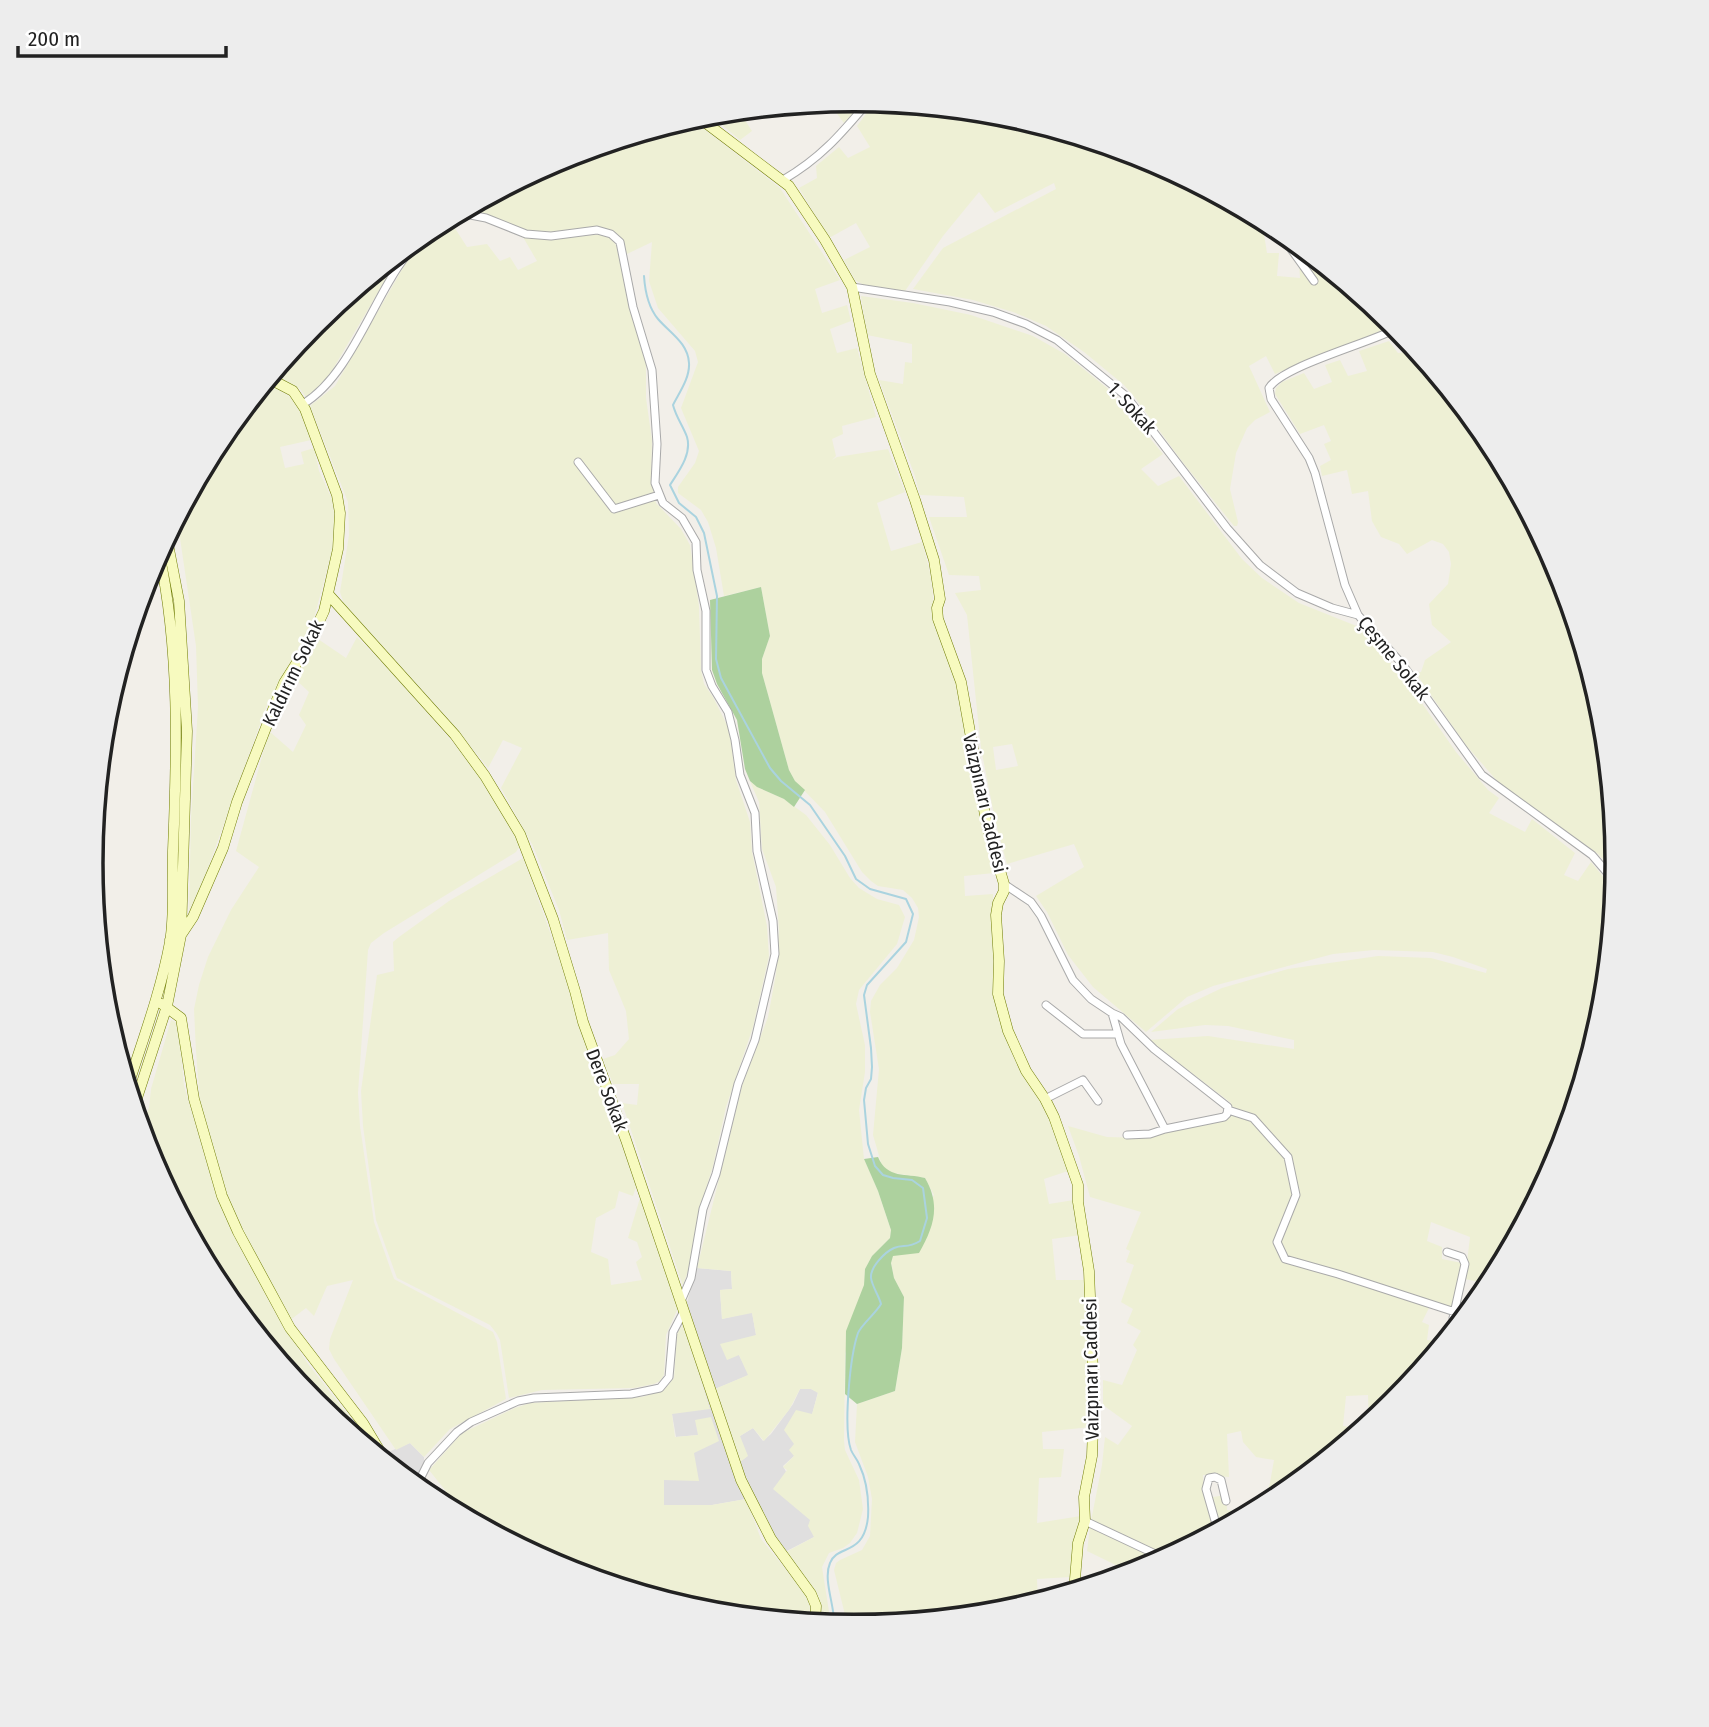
<svg xmlns="http://www.w3.org/2000/svg" width="1709" height="1727" viewBox="0 0 1709 1727" font-family="'Fira Sans Condensed',sans-serif">
	<style>
		.residential { fill: #e0dfdf }
		.farmland { fill: #eef0d5; fill-rule: evenodd }
		.forest { fill: #add19e }
		.lines { fill: none; stroke-linecap: round; stroke-linejoin: round }
		.stream { stroke: #aad3df; stroke-width: 2 }
		.street-casing { stroke: #a9a9a9; stroke-width: 9 }
		.secondary-casing { stroke: #707d05; stroke-width: 11 }
		.street { stroke: #fff; stroke-width: 7 }
		.secondary { stroke: #f7fabf; stroke-width: 10 }
		.labels { text-anchor: middle; dominant-baseline: central; stroke-width: 5; stroke-linejoin: round; paint-order: stroke }
		.street-label { font-size: 19px; fill: #222; stroke: #fff }
		.rim { fill: none; stroke: #222; stroke-width: 3.5 }
	</style>
	<rect width="100%" height="100%" fill="#f2efe9"/>
	<path class="residential" d="M 697,1268 L 731,1271 L 732,1289 L 720,1290 L 722,1319 L 752,1312 L 756,1335 L 739,1355 L 749,1375 L 715,1389 L 725,1417 L 740,1436 L 753,1428 L 763,1441 L 771,1434 L 793,1404 L 800,1389 L 811,1389 L 818,1392 L 812,1415 L 794,1445 L 794,1456 L 783,1466 L 811,1520 L 814,1537 L 779,1555 L 746,1499 L 712,1505 L 664,1505 L 664,1480 L 694,1453 L 698,1435 L 676,1437 L 672,1414 L 687,1302 Z
		M 350,1417 L 361,1425 L 381,1455 L 410,1443 L 424,1457 L 424,1491 L 445,1490 L 453,1511 L 430,1498 L 340,1424 Z"/>
	<path class="farmland" d="M 855,100 L 865,101 L 844,123 L 829,103 Z
		M 875,102 L 1004,115 L 1147,158 L 1272,225 L 1263,228 L 1267,253 L 1279,253 L 1277,276 L 1300,278 L 1299,262 L 1313,257 L 1395,325 L 1275,374 L 1266,356 L 1249,366 L 1270,412 L 1255,420 L 1247,428 L 1236,453 L 1230,489 L 1238,522 L 1237,526 L 1234,526 L 1181,460 L 1136,399 L 1124,385 L 1084,352 L 1046,326 L 1013,312 L 973,300 L 913,289 L 943,248 L 1056,189 L 1054,183 L 995,213 L 979,192 L 943,236 L 905,291 L 864,285 L 855,280 L 844,260 L 870,247 L 856,223 L 829,238 L 799,188 L 817,178 L 816,166 L 839,147 L 848,158 L 870,147 L 857,126 Z
		M 739,111 L 752,131 L 740,140 L 709,114 Z
		M 691,119 L 780,188 L 840,280 L 815,289 L 822,313 L 847,305 L 851,321 L 830,329 L 837,353 L 857,348 L 876,417 L 842,426 L 843,434 L 832,439 L 836,456 L 832,460 L 837,457 L 888,449 L 905,492 L 877,503 L 891,551 L 922,542 L 930,572 L 937,631 L 957,679 L 994,873 L 964,876 L 965,896 L 993,894 L 993,994 L 1014,1058 L 1049,1115 L 1068,1171 L 1044,1179 L 1049,1204 L 1074,1200 L 1081,1235 L 1052,1239 L 1056,1280 L 1086,1280 L 1091,1427 L 1042,1432 L 1043,1449 L 1064,1449 L 1061,1477 L 1039,1478 L 1037,1523 L 1081,1516 L 1070,1577 L 1037,1579 L 1038,1602 L 1003,1612 L 856,1627 L 847,1623 L 834,1570 L 836,1563 L 840,1560 L 862,1550 L 870,1536 L 872,1499 L 868,1477 L 855,1442 L 857,1404 L 895,1391 L 902,1348 L 904,1297 L 894,1278 L 891,1262 L 893,1256 L 934,1195 L 925,1178 L 888,1172 L 882,1166 L 873,1135 L 879,1069 L 870,1012 L 871,1001 L 880,985 L 897,968 L 914,940 L 919,917 L 918,908 L 912,898 L 903,890 L 878,886 L 871,881 L 862,872 L 825,812 L 795,781 L 789,770 L 762,673 L 762,659 L 770,636 L 761,587 L 724,596 L 716,548 L 708,522 L 701,510 L 678,493 L 678,487 L 695,463 L 699,451 L 681,408 L 698,362 L 695,351 L 658,308 L 649,281 L 652,242 L 627,254 L 621,238 L 612,231 L 536,232 L 520,228 L 479,212 L 486,199 L 563,158 Z
		M 451,222 L 467,247 L 487,244 L 500,261 L 510,257 L 518,270 L 537,261 L 523,237 L 553,239 L 604,234 L 613,240 L 617,247 L 629,303 L 646,362 L 646,398 L 652,440 L 651,481 L 656,503 L 681,529 L 690,545 L 699,606 L 701,670 L 704,684 L 713,697 L 729,729 L 736,780 L 750,822 L 752,852 L 767,926 L 769,956 L 753,1027 L 726,1107 L 713,1166 L 699,1211 L 693,1255 L 683,1286 L 622,1103 L 637,1105 L 639,1084 L 613,1084 L 603,1059 L 615,1055 L 629,1039 L 626,1011 L 609,970 L 608,933 L 567,940 L 559,910 L 533,846 L 501,788 L 522,748 L 503,740 L 488,768 L 448,718 L 344,604 L 340,592 L 349,535 L 348,502 L 310,406 L 335,386 L 404,266 L 424,239 L 438,226 Z
		M 408,247 L 393,267 L 323,386 L 306,397 L 300,389 L 273,375 L 315,323 Z
		M 861,296 L 913,303 L 971,315 L 1033,336 L 1065,354 L 1112,392 L 1163,454 L 1141,469 L 1158,486 L 1179,476 L 1242,559 L 1262,578 L 1299,603 L 1359,627 L 1375,644 L 1412,689 L 1456,752 L 1488,790 L 1499,798 L 1489,813 L 1525,832 L 1532,819 L 1575,853 L 1564,875 L 1578,881 L 1591,862 L 1615,891 L 1603,1013 L 1560,1156 L 1489,1288 L 1487,1290 L 1488,1284 L 1465,1279 L 1470,1237 L 1431,1222 L 1427,1241 L 1442,1247 L 1442,1259 L 1462,1263 L 1456,1297 L 1451,1307 L 1431,1304 L 1422,1322 L 1429,1325 L 1427,1340 L 1445,1342 L 1394,1404 L 1369,1424 L 1368,1395 L 1346,1396 L 1343,1426 L 1363,1429 L 1278,1499 L 1262,1507 L 1270,1483 L 1274,1460 L 1256,1457 L 1243,1442 L 1241,1431 L 1227,1434 L 1229,1477 L 1203,1475 L 1204,1489 L 1215,1532 L 1170,1556 L 1091,1521 L 1102,1465 L 1105,1437 L 1118,1445 L 1132,1426 L 1103,1405 L 1103,1380 L 1122,1385 L 1137,1350 L 1133,1345 L 1141,1331 L 1127,1323 L 1133,1309 L 1121,1302 L 1134,1265 L 1126,1262 L 1130,1251 L 1126,1249 L 1141,1212 L 1090,1197 L 1079,1156 L 1068,1126 L 1107,1137 L 1144,1138 L 1165,1130 L 1222,1119 L 1230,1116 L 1231,1103 L 1149,1040 L 1208,1036 L 1294,1049 L 1294,1040 L 1228,1026 L 1205,1025 L 1151,1032 L 1178,1009 L 1222,988 L 1288,969 L 1378,956 L 1431,958 L 1486,973 L 1487,969 L 1453,957 L 1433,952 L 1374,950 L 1333,954 L 1213,986 L 1187,997 L 1146,1032 L 1093,987 L 1068,955 L 1047,912 L 1036,896 L 1084,867 L 1074,844 L 1007,864 L 995,820 L 981,748 L 967,615 L 955,593 L 981,590 L 979,576 L 949,575 L 929,517 L 967,517 L 964,497 L 920,495 L 915,476 L 879,380 L 903,384 L 905,362 L 912,363 L 912,344 L 867,335 ZM 1012,744 L 1018,766 L 996,770 L 993,747 Z
		M 1389,341 L 1398,353 L 1417,351 L 1490,440 L 1560,572 L 1603,715 L 1618,864 L 1612,868 L 1598,854 L 1498,782 L 1465,744 L 1415,672 L 1421,672 L 1425,660 L 1451,642 L 1432,625 L 1429,604 L 1448,584 L 1451,564 L 1449,552 L 1443,544 L 1432,540 L 1407,554 L 1399,544 L 1381,537 L 1372,521 L 1368,491 L 1352,494 L 1347,470 L 1322,476 L 1320,466 L 1331,460 L 1324,444 L 1331,441 L 1324,425 L 1300,434 L 1275,394 L 1276,388 L 1282,382 L 1304,373 L 1314,389 L 1332,382 L 1325,365 L 1340,360 L 1348,376 L 1367,371 L 1359,351 Z
		M 266,382 L 292,398 L 304,414 L 311,440 L 280,447 L 285,468 L 304,464 L 301,452 L 314,448 L 319,471 L 332,499 L 335,521 L 332,551 L 313,622 L 267,705 L 201,887 L 189,911 L 191,819 L 198,707 L 196,646 L 177,518 L 220,439 Z
		M 357,637 L 397,678 L 467,759 L 500,806 L 521,844 L 516,852 L 384,933 L 371,943 L 368,950 L 358,1093 L 360,1126 L 374,1222 L 394,1279 L 493,1332 L 497,1342 L 506,1399 L 450,1429 L 424,1457 L 410,1443 L 396,1450 L 334,1359 L 329,1349 L 330,1339 L 353,1280 L 327,1286 L 314,1316 L 306,1308 L 289,1321 L 244,1237 L 230,1205 L 200,1103 L 196,1051 L 194,1009 L 199,985 L 208,957 L 231,910 L 259,867 L 236,851 L 269,731 L 293,752 L 306,725 L 299,715 L 309,692 L 293,677 L 318,639 L 346,658 Z
		M 750,781 L 757,787 L 784,799 L 806,815 L 830,845 L 850,878 L 859,888 L 877,899 L 899,905 L 905,917 L 897,944 L 859,990 L 856,1004 L 865,1045 L 865,1072 L 859,1110 L 864,1159 L 878,1191 L 891,1230 L 890,1238 L 872,1256 L 865,1269 L 864,1285 L 845,1354 L 844,1441 L 845,1450 L 859,1480 L 863,1509 L 857,1533 L 850,1543 L 843,1548 L 829,1553 L 822,1567 L 830,1618 L 822,1614 L 818,1599 L 786,1552 L 814,1537 L 808,1526 L 810,1520 L 773,1489 L 787,1470 L 783,1467 L 794,1456 L 789,1450 L 794,1444 L 784,1430 L 796,1410 L 812,1414 L 818,1393 L 811,1389 L 800,1389 L 789,1410 L 764,1441 L 753,1428 L 740,1436 L 748,1456 L 739,1463 L 715,1389 L 748,1375 L 739,1355 L 727,1360 L 720,1344 L 756,1335 L 752,1313 L 722,1319 L 720,1290 L 732,1289 L 731,1271 L 697,1268 L 742,1086 L 768,1017 L 776,974 L 779,930 L 776,887 L 762,849 L 759,802 Z
		M 523,858 L 562,965 L 584,1041 L 610,1108 L 636,1187 L 633,1196 L 619,1191 L 615,1208 L 596,1218 L 591,1252 L 608,1259 L 611,1285 L 642,1280 L 636,1262 L 642,1257 L 637,1242 L 628,1238 L 640,1198 L 678,1308 L 666,1335 L 664,1375 L 660,1381 L 654,1384 L 634,1388 L 542,1390 L 509,1398 L 500,1340 L 497,1334 L 490,1325 L 397,1278 L 376,1220 L 363,1126 L 361,1091 L 377,975 L 394,971 L 393,942 L 399,937 L 449,901 Z
		M 171,1020 L 178,1023 L 184,1086 L 218,1199 L 273,1309 L 308,1364 L 350,1417 L 340,1424 L 314,1403 L 219,1287 L 149,1156 L 159,1140 L 140,1126 L 149,1108 L 151,1089 Z
		M 684,1322 L 710,1409 L 672,1414 L 675,1437 L 698,1435 L 695,1420 L 711,1417 L 719,1441 L 694,1453 L 699,1481 L 664,1480 L 664,1505 L 712,1505 L 746,1499 L 761,1539 L 808,1597 L 810,1606 L 809,1623 L 705,1612 L 562,1569 L 453,1511 L 445,1490 L 429,1470 L 462,1433 L 515,1408 L 530,1403 L 642,1397 L 664,1390 L 674,1378 L 677,1334 Z
		M 1226,1495 L 1227,1510 L 1249,1514 L 1220,1530 L 1213,1497 Z
		M 1090,1527 L 1163,1560 L 1146,1569 L 1118,1577 L 1122,1568 L 1087,1551 Z"/>
	<path class="forest" d="M 761,587 L 770,636 L 762,659 L 762,673 L 789,770 L 795,781 L 805,790 L 794,807 L 784,799 L 757,787 L 750,781 L 745,769 L 737,720 L 717,684 L 712,670 L 710,600 Z
		M 878,1157 C 887,1179 906,1173 925,1178 C 941,1205 934,1227 919,1253 L 893,1256 L 891,1263 L 894,1278 L 904,1297 L 902,1348 L 895,1391 L 857,1404 L 845,1394 L 846,1331 L 864,1285 L 865,1269 L 872,1256 L 890,1238 L 891,1230 L 878,1191 L 864,1159 Z"/>
	<g class="lines">
		<path class="stream" d="M 644,276 C 645,291 648,307 658,319 C 670,333 688,343 689,363 C 690,378 679,393 673,405 C 676,417 683,426 687,437 C 692,454 679,471 670,485 L 679,503 L 696,517 L 704,533 L 717,596 L 716,659 L 721,678 L 770,768 L 781,781 L 810,805 L 845,856 L 856,879 L 870,889 L 906,899 L 913,914 L 906,942 L 867,985 L 864,995 L 871,1048 L 872,1067 L 871,1079 L 866,1088 L 864,1100 L 868,1144 L 875,1166 L 883,1175 L 893,1178 L 912,1180 L 923,1188 L 927,1218 L 920,1241 C 907,1249 904,1244 894,1248 C 885,1252 870,1267 871,1278 C 872,1286 879,1296 881,1304 C 876,1313 861,1325 858,1333 C 850,1356 843,1428 851,1450 C 853,1455 857,1459 859,1464 C 867,1481 869,1499 868,1517 C 864,1557 837,1544 830,1563 C 823,1579 834,1604 834,1621"/>
		<defs>
			<path id="street" d="M 783,180 C 821,158 841,134 869,101
				M 460,213 L 486,218 L 526,234 L 551,236 L 597,230 L 611,234 L 620,242 L 633,307 L 652,370 L 657,444 L 655,483 L 663,503 L 682,518 L 696,542 L 697,570 L 706,611 L 706,670 L 712,686 L 728,712 L 735,740 L 740,775 L 755,813 L 757,851 L 773,921 L 775,954 L 755,1040 L 738,1084 L 716,1174 L 703,1209 L 691,1278 L 681,1301
				M 1289,237 L 1291,249 L 1314,281
				M 852,287 L 950,302 L 993,312 L 1026,324 L 1057,340 L 1126,396 L 1227,528 L 1260,565 L 1297,593 L 1332,608 L 1358,615
				M 1398,328 C 1370,343 1282,366 1269,388 L 1271,399 L 1309,458 L 1315,473 L 1345,585 L 1358,615 L 1403,665 L 1482,775 L 1592,855 L 1616,883
				M 303,404 C 343,380 366,320 390,280 C 399,264 410,250 422,236
				M 578,462 L 614,509 L 659,495
				M 1004,884 L 1031,902 L 1041,916 L 1073,980 L 1091,999 L 1112,1013
				M 1046,1005 L 1083,1034 L 1117,1034
				M 1045,1099 L 1083,1080 L 1098,1101
				M 1228,1110 L 1253,1118 L 1288,1157 L 1296,1195 L 1277,1242 L 1285,1259 L 1338,1274 L 1455,1312
				M 1127,1135 L 1150,1134 L 1165,1129 L 1224,1117 L 1227,1114 L 1228,1107 L 1154,1049 L 1121,1017 L 1112,1013 L 1121,1044 L 1165,1129
				M 1447,1252 L 1462,1257 L 1465,1264 L 1453,1318 L 1457,1327
				M 416,1487 L 428,1463 L 457,1432 L 471,1422 L 518,1401 L 534,1398 L 631,1394 L 660,1388 L 669,1377 L 673,1332 L 684,1311
				M 1085,1521 L 1166,1559
				M 1218,1531 L 1206,1489 L 1209,1478 L 1215,1477 L 1221,1480 L 1226,1501
				M 816,1618 L 833,1625"/>
			<path id="secondary" d="M 698,117 L 789,186 L 825,240 L 852,287 L 870,374 L 915,500 L 934,560 L 940,599 L 937,608 L 938,619 L 961,682 L 987,826 L 1004,884 L 1004,891 L 998,903 L 996,915 L 999,961 L 998,994 L 1008,1031 L 1026,1071 L 1045,1099 L 1054,1117 L 1078,1185 L 1078,1202 L 1089,1271 L 1094,1399 L 1092,1456 L 1084,1497 L 1085,1521 L 1078,1543 L 1074,1591
				M 329,595 L 455,735 L 485,776 L 520,834 L 553,919 L 575,991 L 583,1022 L 626,1140 L 741,1480 L 771,1539 L 811,1594 L 816,1606 L 815,1623
				M 170,940 L 181,935 L 193,917 L 223,848 L 237,802 L 274,707 L 284,683 L 308,645 L 324,611 L 338,549 L 340,513 L 337,495 L 305,409 L 293,391 L 270,379
				M 162,1004 L 181,1018 L 194,1099 L 222,1196 L 238,1232 L 290,1328 L 363,1423 L 387,1463
				M 128,1086 C 143,1039 161,991 170,942 C 175,913 172,881 173,851 C 177,753 180,650 159,553
				M 134,1107 L 167,1006 L 181,935 L 187,731 L 179,601 L 167,539"/>
		</defs>
		<use href="#street" class="street-casing"/>
		<use href="#secondary" class="secondary-casing"/>
		<use href="#street" class="street"/>
		<use href="#secondary" class="secondary"/>
	</g>
	<g class="labels">
		<g class="street-label">
			<text transform="translate(1132 408) rotate(48)">1. Sokak</text>
			<text transform="translate(1394 658) rotate(51)">Çeşme Sokak</text>
			<text transform="translate(293 673) rotate(-64)">Kaldırım Sokak</text>
			<text transform="translate(985 803) rotate(77)">Vaizpınarı Caddesi</text>
			<text transform="translate(607 1090) rotate(69)">Dere Sokak</text>
			<text transform="translate(1091 1369) rotate(-91)">Vaizpınarı Caddesi</text>
		</g>
	</g>
	<path d="M0 0H1709V1727H0ZM103 863a751 751 0 1 1 1502 0a751 751 0 1 1-1502 0Z" fill="#ededed" fill-rule="evenodd"/>
	<path class="rim" d="M103 863a751 751 0 1 1 1502 0a751 751 0 1 1-1502 0Z"/>
	<path d="M18 46v10h208v-10" fill="none" stroke="#222222" stroke-width="3.5"/>
	<text x="28" y="46" font-size="21" fill="#222222" stroke="#ffffff" stroke-width="5" paint-order="stroke">200 m</text>
</svg>
